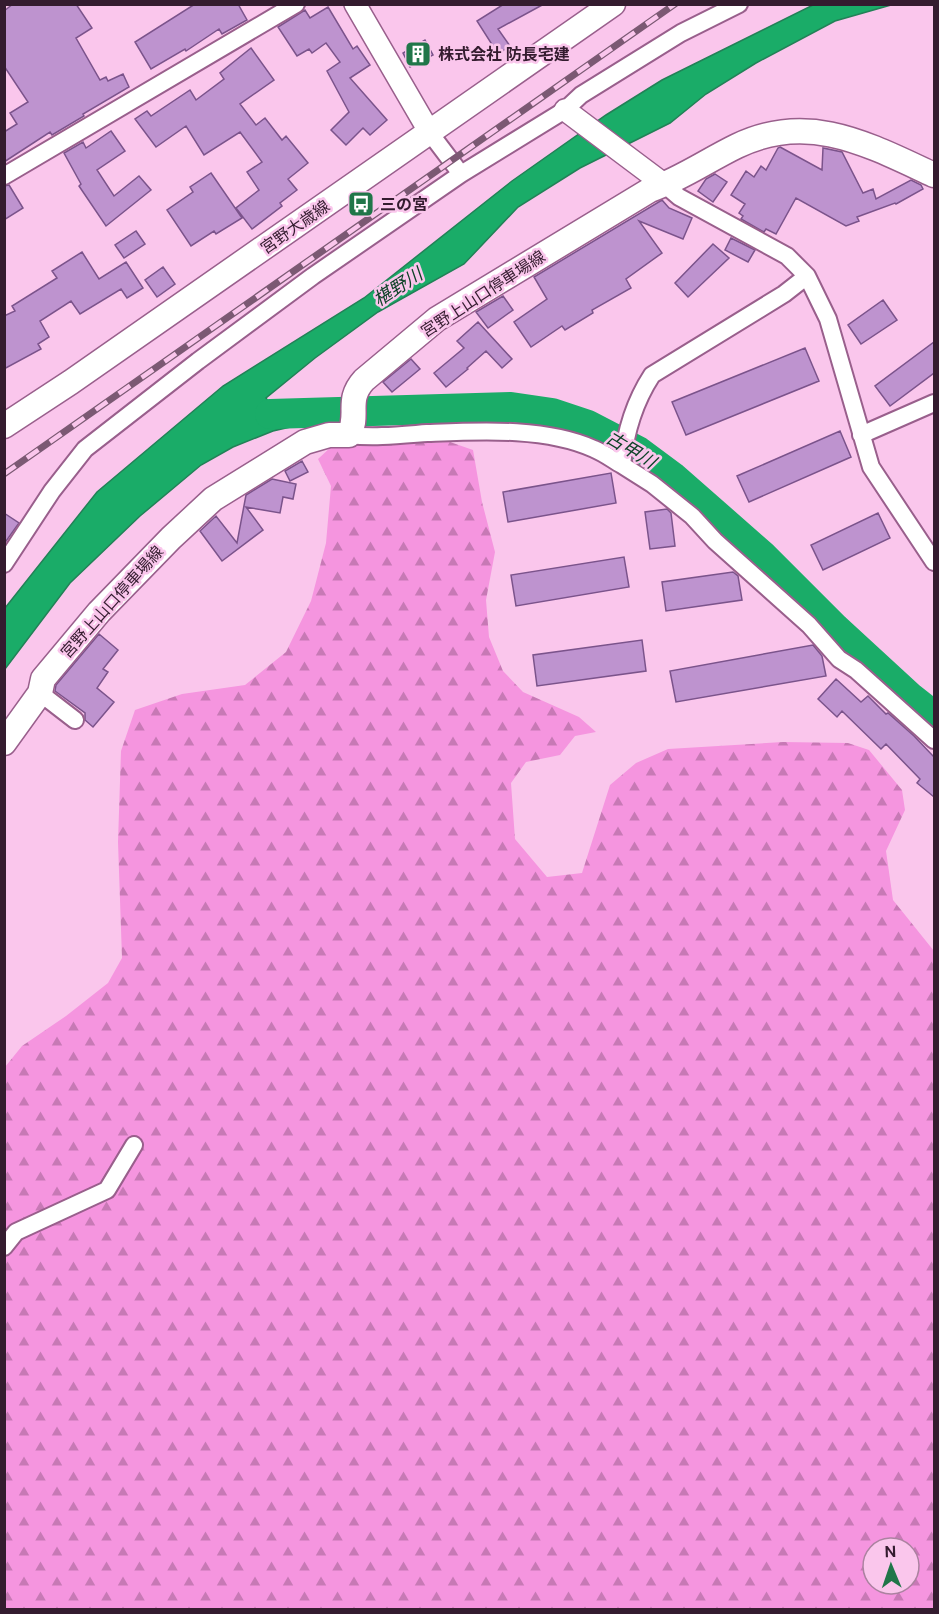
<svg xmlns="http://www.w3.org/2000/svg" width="939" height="1614" viewBox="0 0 939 1614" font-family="'DM Sans','Noto Sans JP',sans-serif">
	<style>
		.forest { fill: url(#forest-firs); fill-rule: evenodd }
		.water { fill: #1aac68; stroke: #228157; stroke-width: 1.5 }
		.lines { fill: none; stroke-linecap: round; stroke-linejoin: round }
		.river { stroke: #1aac68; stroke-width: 30 }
		.building { fill: #be93cf; stroke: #7b538b; stroke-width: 1.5 }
		.minor-casing { stroke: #995f8c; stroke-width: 20 }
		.tertiary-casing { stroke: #995f8c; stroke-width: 24 }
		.secondary-casing { stroke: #995f8c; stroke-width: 27 }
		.minor { stroke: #fff; stroke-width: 16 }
		.tertiary { stroke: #fff; stroke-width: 21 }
		.secondary { stroke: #fff; stroke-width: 24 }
		.rail-casing { stroke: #7b5973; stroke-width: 7 }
		.rail { stroke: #fac6ec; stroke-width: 4.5; stroke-dasharray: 14; stroke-linecap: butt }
		.labels { text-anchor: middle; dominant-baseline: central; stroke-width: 5; stroke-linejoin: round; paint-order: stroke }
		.poi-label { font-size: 16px; font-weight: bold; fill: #341c2f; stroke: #fac6ec; text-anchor: start }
		.street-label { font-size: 16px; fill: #341c2f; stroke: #fac6ec }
		.water-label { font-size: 18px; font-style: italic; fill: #0d4227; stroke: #fac6ec }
	</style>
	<defs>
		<pattern id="forest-firs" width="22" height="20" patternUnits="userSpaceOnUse" patternTransform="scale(1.5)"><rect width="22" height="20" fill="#f595df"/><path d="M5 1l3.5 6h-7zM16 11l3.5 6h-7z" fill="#c779b5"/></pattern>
	</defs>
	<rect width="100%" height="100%" fill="#fac6ec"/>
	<path class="forest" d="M 450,442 L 473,450 L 482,502 L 495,552 L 486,600 L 489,637 L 503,671 L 523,692 L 579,717 L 596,732 L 575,736 L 560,755 L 526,762 L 511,783 L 515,839 L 547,877 L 582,873 L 610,785 L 636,763 L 668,749 L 783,742 L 848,743 L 869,750 L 902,790 L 905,810 L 886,851 L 893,900 L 934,951 L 934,1609 L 5,1610 L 5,1067 L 22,1046 L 66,1016 L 108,983 L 122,958 L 118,842 L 121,751 L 135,710 L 182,694 L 245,685 L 286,652 L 311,601 L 326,543 L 331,486 L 318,459 L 332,446 ZM 873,1548 L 909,1548 L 909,1584 L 873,1584 Z"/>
	<path class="water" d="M 813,5 L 891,5 L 835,21 L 756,63 L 706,94 L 670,123 L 580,168 L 518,207 L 464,264 L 378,312 L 315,358 L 266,398 L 273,410 L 305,410 L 322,421 L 299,425 L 273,431 L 233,447 L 201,465 L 140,516 L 70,583 L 5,669 L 5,608 L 97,492 L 223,386 L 364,298 L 512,181 L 606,115 L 662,80 Z"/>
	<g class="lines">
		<path class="river" d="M 270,414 L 511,407 L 552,413 L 588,425 L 638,451 L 673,477 L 763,556 L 835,628 L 910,697 L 934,716"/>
	</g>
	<path class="building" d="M 13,4 L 76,4 L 92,28 L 76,38 L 100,80 L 106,77 L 108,81 L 123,74 L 129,87 L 83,114 L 84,116 L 52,135 L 50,132 L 4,162 L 4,132 L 17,124 L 10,113 L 28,102 L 4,66 L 4,11 Z
		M 195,4 L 238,4 L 247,20 L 222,34 L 219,29 L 186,51 L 185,49 L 151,69 L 135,42 Z
		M 504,4 L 544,4 L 498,29 L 510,46 L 498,54 L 477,21 Z
		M 328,7 L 353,49 L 357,46 L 370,65 L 350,78 L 387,120 L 370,135 L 363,128 L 346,145 L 331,130 L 349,112 L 327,71 L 340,62 L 326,43 L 312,53 L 309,49 L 297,56 L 278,27 L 305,10 L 310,18 Z
		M 425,40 L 433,55 L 410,67 L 403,53 Z
		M 251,48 L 274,80 L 240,104 L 256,125 L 265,118 L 282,140 L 286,136 L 308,163 L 288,179 L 297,190 L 280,203 L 282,206 L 252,229 L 236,208 L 259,190 L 247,172 L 262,162 L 240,132 L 204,155 L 186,126 L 156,147 L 135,119 L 147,111 L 151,116 L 190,90 L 196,100 L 224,79 L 220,73 Z
		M 111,131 L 125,151 L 97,170 L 114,196 L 139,176 L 151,190 L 106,226 L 79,186 L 81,184 L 64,153 L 83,142 L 86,148 Z
		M 780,147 L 822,170 L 823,148 L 842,152 L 863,193 L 873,189 L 876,199 L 911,180 L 921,185 L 923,189 L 896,204 L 895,203 L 857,217 L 859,221 L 846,226 L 796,198 L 776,234 L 766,229 L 764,232 L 741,219 L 743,216 L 739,213 L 745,204 L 731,195 L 746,171 L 754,177 L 761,166 L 766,170 L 778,148 Z
		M 211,173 L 242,218 L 216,234 L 214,231 L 191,246 L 167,210 L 193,192 L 190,187 Z
		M 715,174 L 727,182 L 713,202 L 698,191 L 706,179 Z
		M 9,185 L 23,208 L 4,220 L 4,186 Z
		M 662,200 L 669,208 L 692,218 L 683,239 L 639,221 L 662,253 L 626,279 L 631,288 L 592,310 L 593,313 L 565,330 L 562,326 L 531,347 L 514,322 L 547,299 L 534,277 Z
		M 136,231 L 145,244 L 124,258 L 115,245 Z
		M 731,238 L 755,250 L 748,262 L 725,250 Z
		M 713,244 L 729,258 L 688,297 L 675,283 Z
		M 82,252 L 99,279 L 126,262 L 143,288 L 127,298 L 121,289 L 80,314 L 71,301 L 40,321 L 49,337 L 38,344 L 41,349 L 4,369 L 4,316 L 15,311 L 12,306 L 57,278 L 52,271 Z
		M 163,267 L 175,284 L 157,297 L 145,280 Z
		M 503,296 L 513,310 L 488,328 L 476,312 Z
		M 883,300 L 897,320 L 861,344 L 848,325 Z
		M 478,322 L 512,359 L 502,368 L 486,351 L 467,368 L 468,369 L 446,387 L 434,373 L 464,348 L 457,341 Z
		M 934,342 L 934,373 L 890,406 L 875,386 Z
		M 805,348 L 819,381 L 686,435 L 672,402 Z
		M 411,359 L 420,369 L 392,392 L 383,382 Z
		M 840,431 L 851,457 L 749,502 L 737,476 Z
		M 302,461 L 308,472 L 290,481 L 285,471 Z
		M 611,473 L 616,503 L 508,522 L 503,492 Z
		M 272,479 L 296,484 L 293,499 L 283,497 L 280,513 L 246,507 L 263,530 L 222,561 L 200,531 L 216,516 L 237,543 L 246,495 Z
		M 667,509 L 671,513 L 675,546 L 650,549 L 645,512 Z
		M 4,513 L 19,523 L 4,544 Z
		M 878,513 L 890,538 L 823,570 L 811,545 Z
		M 624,557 L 629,587 L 516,606 L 511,575 Z
		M 733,572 L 738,576 L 742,600 L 666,611 L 662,582 Z
		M 99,634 L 118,650 L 103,669 L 108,672 L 97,688 L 114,702 L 93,727 L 85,720 L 85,713 L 55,691 L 56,685 Z
		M 642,640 L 646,671 L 537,686 L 533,655 Z
		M 813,645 L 822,656 L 826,676 L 676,702 L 670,671 Z
		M 836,679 L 861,702 L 868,696 L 886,714 L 888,713 L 914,736 L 934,757 L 934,797 L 917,783 L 920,779 L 886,744 L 881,749 L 842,711 L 837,717 L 818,699 Z"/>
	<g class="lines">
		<defs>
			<path id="minor" d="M 430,133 L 461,174 L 565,110 L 581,95 L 681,33 L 739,4
				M 4,176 L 296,4
				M 665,185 L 679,197 L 787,256 L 807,276 L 828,319 L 871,467 L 934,562
				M 349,435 C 374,438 401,435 427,433 C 479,431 546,427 594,449 C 604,453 613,460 622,465 C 625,434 635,401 652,375 L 784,294 L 807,276
				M 861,435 L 934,403
				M 622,465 L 652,484 L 692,516 L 715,541 L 809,625 L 839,659 L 856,670 L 934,740
				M 4,564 L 52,491 L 85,449 L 198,361 L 313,276 L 461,174
				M 40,693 L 75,720
				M 4,1247 L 16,1232 L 107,1190 L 134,1145"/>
			<path id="tertiary" d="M 355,4 L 430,133
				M 565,110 L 665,185"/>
			<path id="secondary" d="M 4,426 L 71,382 L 613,4
				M 4,743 L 40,693 L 43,679 L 99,612 L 171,538 L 213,499 L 305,442 L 329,435 L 349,435 C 360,414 345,401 364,380 L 437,319 L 650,190 C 681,179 708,160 737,146 C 809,111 869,145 934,175"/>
		</defs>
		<use href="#minor" class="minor-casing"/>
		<use href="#tertiary" class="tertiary-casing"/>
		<use href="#secondary" class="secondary-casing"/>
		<use href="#minor" class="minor"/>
		<use href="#tertiary" class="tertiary"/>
		<use href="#secondary" class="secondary"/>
		<defs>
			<path id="rail" d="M 4,474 L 675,4"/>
		</defs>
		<use href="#rail" class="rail-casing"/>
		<use href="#rail" class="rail"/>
	</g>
	<defs>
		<symbol id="building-square" viewBox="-11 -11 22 22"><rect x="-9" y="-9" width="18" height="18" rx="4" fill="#207649" stroke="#fac6ec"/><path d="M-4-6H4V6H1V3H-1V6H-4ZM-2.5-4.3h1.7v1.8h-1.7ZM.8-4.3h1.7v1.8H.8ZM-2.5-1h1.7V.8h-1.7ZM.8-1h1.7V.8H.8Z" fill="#fff"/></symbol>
		<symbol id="bus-square" viewBox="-11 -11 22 22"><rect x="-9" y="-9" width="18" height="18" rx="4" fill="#207649" stroke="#fac6ec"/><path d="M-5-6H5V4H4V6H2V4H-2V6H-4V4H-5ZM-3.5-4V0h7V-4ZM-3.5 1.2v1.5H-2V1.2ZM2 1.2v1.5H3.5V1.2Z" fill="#fff"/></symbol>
	</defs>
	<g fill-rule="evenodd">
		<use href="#building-square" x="403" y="39" width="30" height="30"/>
		<use href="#bus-square" x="346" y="189" width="30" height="30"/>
	</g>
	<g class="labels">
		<g class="poi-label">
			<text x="438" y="54">株式会社 防長宅建</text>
			<text x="380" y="204">三の宮</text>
		</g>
		<g class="street-label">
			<text transform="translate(295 227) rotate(-35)">宮野大歳線</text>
			<text transform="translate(483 294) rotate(-33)">宮野上山口停車場線</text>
			<text transform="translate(112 602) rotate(-48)">宮野上山口停車場線</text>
		</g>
		<g class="water-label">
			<text transform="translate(398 287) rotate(-33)">椹野川</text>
			<text transform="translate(631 450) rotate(31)">古甲川</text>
		</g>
	</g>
	<rect width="939" height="1614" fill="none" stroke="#341c2f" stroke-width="12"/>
	<g transform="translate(891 1566) rotate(358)"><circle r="28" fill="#fac6ec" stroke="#ab82a0" stroke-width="1.5"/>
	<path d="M0-4.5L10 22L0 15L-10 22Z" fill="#207649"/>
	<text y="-9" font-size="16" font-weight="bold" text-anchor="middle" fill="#341c2f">N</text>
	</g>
</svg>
